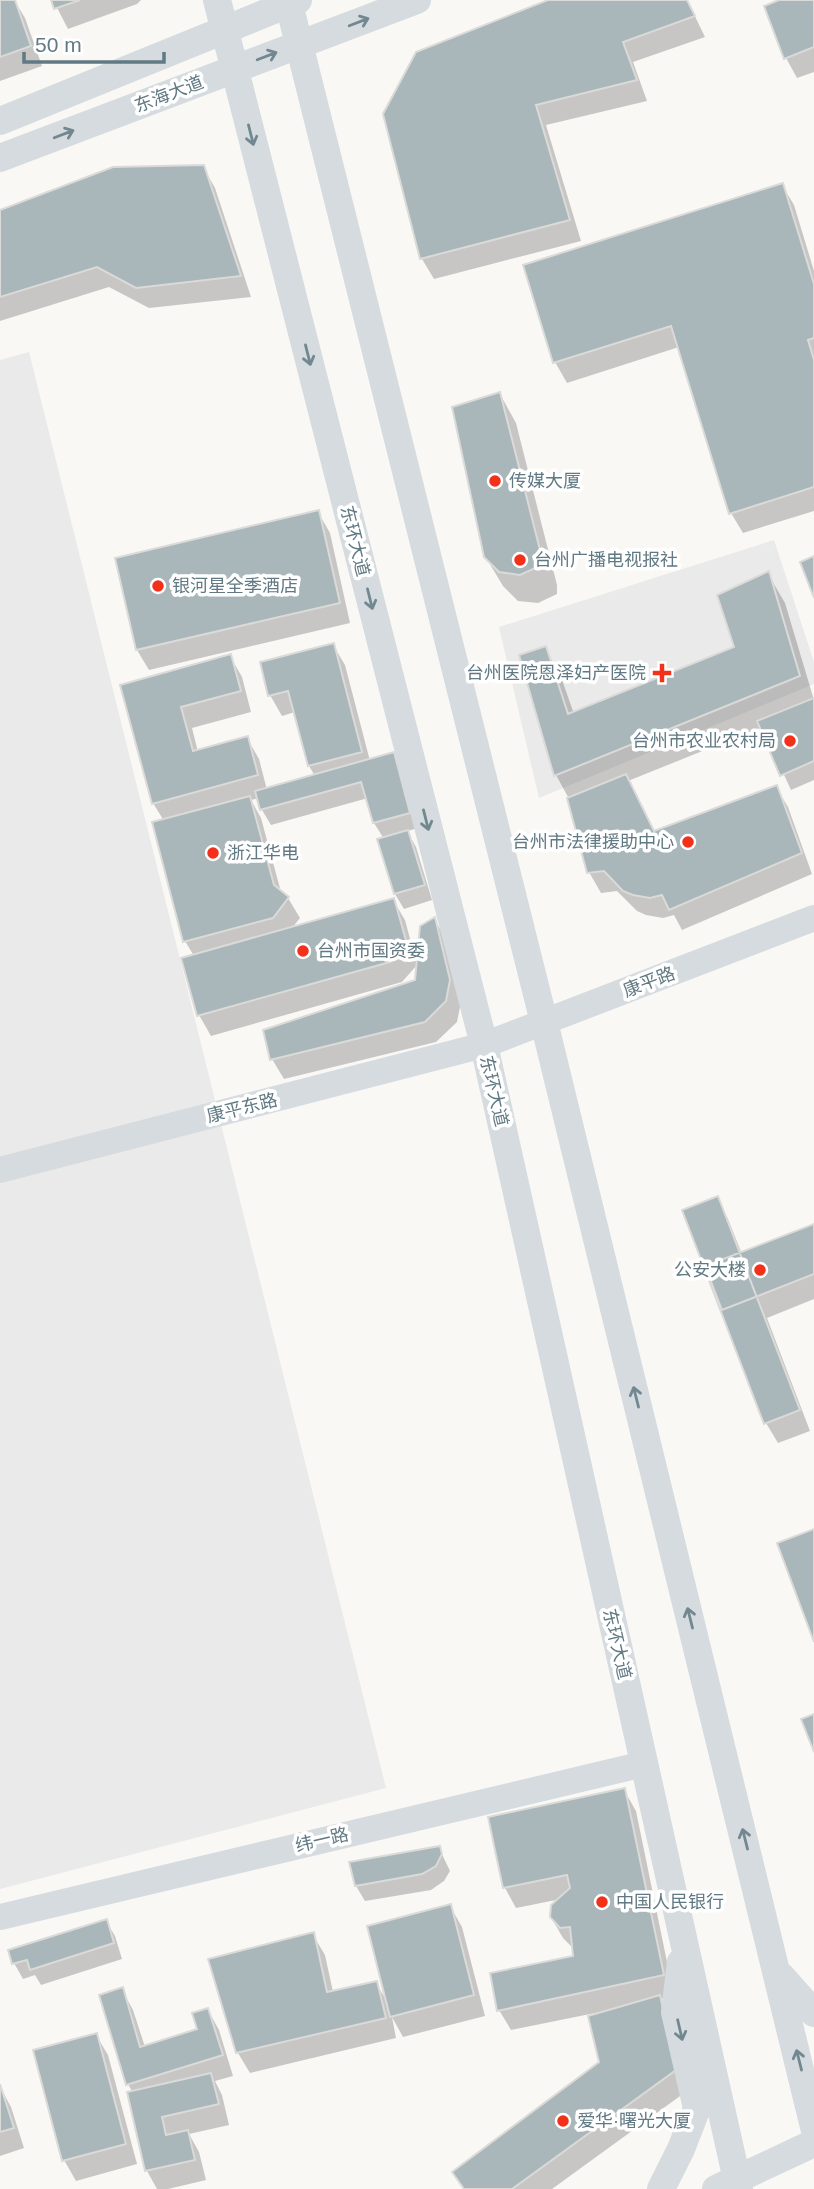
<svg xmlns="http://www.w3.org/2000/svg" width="814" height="2189" viewBox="0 0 814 2189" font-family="Helvetica,'Noto Sans SC',sans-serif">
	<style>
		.built { fill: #e9eae9 }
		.shadow { fill: #0003 }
		.building { fill: #a9b6ba; stroke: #dadad8; stroke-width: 2 }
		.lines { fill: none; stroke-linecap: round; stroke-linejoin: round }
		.secondary { stroke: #d5dbde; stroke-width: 26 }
		.primary { stroke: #d5dbde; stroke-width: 28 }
		.oneway { stroke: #728891 }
		.poi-dot { fill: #f3311b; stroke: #fff; stroke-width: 2.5 }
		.labels { text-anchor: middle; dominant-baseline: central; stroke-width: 7; stroke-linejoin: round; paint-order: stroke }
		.street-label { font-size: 18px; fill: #617983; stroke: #fff }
		.poi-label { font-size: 18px; fill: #617983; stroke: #fff; text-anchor: start }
	</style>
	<rect width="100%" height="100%" fill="#f9f8f5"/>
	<path class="built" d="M 29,352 L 386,1788 L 0,1889 L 0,360 Z
		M 774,540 L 814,662 L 814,684 L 539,798 L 499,627 Z"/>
	<path class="shadow" d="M 6,0 L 14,0 L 25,18 L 42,66 L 0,81 L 0,2 Z
		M 53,0 L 141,0 L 137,4 L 68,29 Z
		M 553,0 L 687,0 L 705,37 L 633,62 L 647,101 L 546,125 L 581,241 L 434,279 L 422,259 L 385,114 Z
		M 784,0 L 814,0 L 814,72 L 797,78 L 786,58 Z
		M 203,167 L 215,188 L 251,297 L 149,308 L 109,287 L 0,321 L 0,212 Z
		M 782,185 L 794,205 L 814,271 L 814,511 L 743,533 L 731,513 L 679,347 L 567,383 L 555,362 Z
		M 500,394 L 516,423 L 557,585 L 557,594 L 538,603 L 518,601 L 503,586 L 485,556 Z
		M 318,512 L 330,533 L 350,623 L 149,670 L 137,650 L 117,559 Z
		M 768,574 L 785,603 L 814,700 L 814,780 L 791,790 L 762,727 L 628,781 L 655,832 L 776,787 L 788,807 L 812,874 L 682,930 L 674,915 L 663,918 L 646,915 L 637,911 L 617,891 L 601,893 L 589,872 L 568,797 L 556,775 L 545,648 L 561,677 L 574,714 L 736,648 Z
		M 333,645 L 345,665 L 370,761 L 393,754 L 402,770 L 418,828 L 407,831 L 416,847 L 432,900 L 404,909 L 395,894 L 379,840 L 384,839 L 374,823 L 368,798 L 271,825 L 262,810 L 259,798 L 251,800 L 261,818 L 281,892 L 288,898 L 300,918 L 292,928 L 393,900 L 405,920 L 417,965 L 402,982 L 211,1036 L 199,1015 L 183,959 L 194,956 L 185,941 L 164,821 L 153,803 L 122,686 L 230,656 L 242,677 L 251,712 L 192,728 L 198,752 L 247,738 L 259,759 L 267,790 L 315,776 L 309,766 L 295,712 L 282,716 L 270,695 Z
		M 435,920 L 446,940 L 461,1002 L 457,1022 L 436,1042 L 284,1079 L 272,1059 L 416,981 Z
		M 717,1198 L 728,1219 L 742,1254 L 814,1226 L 814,1299 L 767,1318 L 810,1431 L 778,1443 L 766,1423 Z
		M 624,1790 L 636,1811 L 674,1996 L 660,1999 L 671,2017 L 687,2091 L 552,2189 L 464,2189 L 601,2063 L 600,2012 L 511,2030 L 499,2010 L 575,1957 L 573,1948 L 563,1938 L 551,1917 L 561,1899 L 516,1908 L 505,1888 L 490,1818 Z
		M 439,1848 L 450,1871 L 444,1881 L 431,1890 L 365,1901 L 356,1886 Z
		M 450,1906 L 462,1927 L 485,2016 L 403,2037 L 392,2017 L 396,2038 L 250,2073 L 238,2053 L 211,1960 L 313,1935 L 325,1955 L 333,1992 L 376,1983 L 386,2000 Z
		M 106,1921 L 115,1936 L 122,1959 L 41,1985 L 35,1975 L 23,1979 L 14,1963 Z
		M 122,1990 L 133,2010 L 145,2047 L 199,2031 L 208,2010 L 219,2030 L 233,2076 L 215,2081 L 222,2095 L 229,2125 L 189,2134 L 199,2152 L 206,2180 L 168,2189 L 157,2189 L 147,2171 L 129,2094 L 133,2093 L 128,2084 Z
		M 96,2035 L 108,2055 L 137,2164 L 76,2181 L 64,2160 Z
		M 0,2087 L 11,2107 L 24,2148 L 0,2156 Z"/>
	<path class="building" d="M 0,0 L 15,0 L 31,46 L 0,57 Z
		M 51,0 L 80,0 L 54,9 Z
		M 548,0 L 687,0 L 695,16 L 623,42 L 637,80 L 536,105 L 570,220 L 420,259 L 383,114 L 416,52 Z
		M 779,0 L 814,0 L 814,47 L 784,59 L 764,6 Z
		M 204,165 L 241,276 L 136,288 L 97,267 L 0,297 L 0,210 L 113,167 Z
		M 783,183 L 814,284 L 814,338 L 808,340 L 814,360 L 814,487 L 729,514 L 671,326 L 553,363 L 523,265 Z
		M 500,392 L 541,554 L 542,565 L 520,575 L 499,572 L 484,557 L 452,407 Z
		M 319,510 L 340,603 L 136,650 L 115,558 Z
		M 814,556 L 814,598 L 800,562 Z
		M 769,571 L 800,676 L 554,776 L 519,655 L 546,646 L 568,714 L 734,647 L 717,595 Z
		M 334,643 L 362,752 L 308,766 L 288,691 L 268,696 L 260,662 Z
		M 231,654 L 241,691 L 181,707 L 193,751 L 248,736 L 258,775 L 152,804 L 120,685 Z
		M 814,698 L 814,761 L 780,776 L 757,721 Z
		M 394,752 L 410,813 L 373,823 L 361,782 L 260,810 L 255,791 Z
		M 626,774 L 654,831 L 777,785 L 802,853 L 669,910 L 662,895 L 650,898 L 633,895 L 623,891 L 604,871 L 587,873 L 567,798 Z
		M 250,796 L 274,885 L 289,897 L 273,918 L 183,942 L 152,822 Z
		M 408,830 L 425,885 L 394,894 L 377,839 Z
		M 394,898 L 407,944 L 390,962 L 197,1016 L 181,958 Z
		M 435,917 L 450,980 L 446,1001 L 425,1022 L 270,1060 L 263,1030 L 415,980 L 420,926 Z
		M 718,1196 L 800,1410 L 764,1424 L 682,1210 Z
		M 814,1224 L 814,1274 L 722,1310 L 705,1266 Z
		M 814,1529 L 814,1642 L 777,1543 Z
		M 814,1714 L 814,1752 L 801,1719 Z
		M 625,1788 L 664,1975 L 497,2011 L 490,1973 L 573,1956 L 570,1927 L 560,1928 L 550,1917 L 551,1905 L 570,1888 L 567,1875 L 503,1888 L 488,1817 Z
		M 440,1846 L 442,1854 L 436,1866 L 422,1874 L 355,1886 L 349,1862 Z
		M 451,1904 L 474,1995 L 390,2017 L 367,1926 Z
		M 107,1919 L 114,1943 L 30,1970 L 27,1960 L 12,1964 L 8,1950 Z
		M 314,1932 L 327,1992 L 377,1981 L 386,2018 L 236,2053 L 208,1959 Z
		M 123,1987 L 140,2047 L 197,2029 L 192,2013 L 208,2008 L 223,2055 L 126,2085 L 99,1995 Z
		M 660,1995 L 676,2070 L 512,2189 L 464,2189 L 452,2172 L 599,2062 L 588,2016 Z
		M 97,2033 L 126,2144 L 62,2161 L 33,2050 Z
		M 211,2073 L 219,2104 L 162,2117 L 166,2135 L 188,2130 L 195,2160 L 145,2171 L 127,2092 Z
		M 0,2084 L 14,2128 L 0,2132 Z"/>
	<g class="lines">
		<path class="secondary" d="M 0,1170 L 484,1045 L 814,918
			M 0,1917 L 644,1764"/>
		<path class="primary" d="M 217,0 L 484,1045 L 739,2189
			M 288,0 L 544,1022 L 814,2127
			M 0,121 L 298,0
			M 0,158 L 417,0
			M 781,1976 L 814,2013
			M 661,2189 L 681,2149 L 697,2108 L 675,2012 L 681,1962
			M 716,2189 L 814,2143"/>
	</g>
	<defs><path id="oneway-shaft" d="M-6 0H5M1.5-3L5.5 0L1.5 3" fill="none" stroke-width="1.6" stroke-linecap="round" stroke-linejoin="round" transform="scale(1.75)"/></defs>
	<g class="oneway">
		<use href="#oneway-shaft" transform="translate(359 22) rotate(-21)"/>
		<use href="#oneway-shaft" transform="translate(267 56) rotate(-21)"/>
		<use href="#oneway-shaft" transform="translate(64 134) rotate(-21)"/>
		<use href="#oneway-shaft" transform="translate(251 135) rotate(76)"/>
		<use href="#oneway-shaft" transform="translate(308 355) rotate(76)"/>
		<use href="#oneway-shaft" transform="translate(370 599) rotate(76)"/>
		<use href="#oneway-shaft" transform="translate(426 820) rotate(76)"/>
		<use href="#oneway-shaft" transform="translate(636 1397) rotate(-104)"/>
		<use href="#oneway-shaft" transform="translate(690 1618) rotate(-104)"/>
		<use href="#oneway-shaft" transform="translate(745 1839) rotate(-104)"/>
		<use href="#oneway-shaft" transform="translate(680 2030) rotate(77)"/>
		<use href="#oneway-shaft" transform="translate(799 2060) rotate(-104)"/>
	</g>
	<g class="poi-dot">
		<circle cx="495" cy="481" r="7"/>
		<circle cx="520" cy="560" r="7"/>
		<circle cx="158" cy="586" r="7"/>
		<path d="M658.5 662.5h7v7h7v7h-7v7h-7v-7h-7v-7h7z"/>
		<circle cx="790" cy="741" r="7"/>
		<circle cx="688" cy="842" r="7"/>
		<circle cx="213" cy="853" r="7"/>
		<circle cx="303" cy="951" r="7"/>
		<circle cx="760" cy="1270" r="7"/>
		<circle cx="602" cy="1902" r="7"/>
		<circle cx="563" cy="2121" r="7"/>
	</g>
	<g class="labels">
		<g class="street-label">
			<text transform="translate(169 94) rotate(-21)">东海大道</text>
			<text transform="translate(355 541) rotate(76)">东环大道</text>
			<text transform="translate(649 982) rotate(-21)">康平路</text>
			<text transform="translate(494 1091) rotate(77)">东环大道</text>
			<text transform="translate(242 1108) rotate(-14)">康平东路</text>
			<text transform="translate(617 1644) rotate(77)">东环大道</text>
			<text transform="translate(322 1840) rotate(-13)">纬一路</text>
		</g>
		<g class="poi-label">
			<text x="509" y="481">传媒大厦</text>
			<text x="534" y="560">台州广播电视报社</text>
			<text x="172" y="586">银河星全季酒店</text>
			<text x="646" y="673" text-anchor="end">台州医院恩泽妇产医院</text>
			<text x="776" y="741" text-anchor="end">台州市农业农村局</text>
			<text x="674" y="842" text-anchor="end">台州市法律援助中心</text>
			<text x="227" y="853">浙江华电</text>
			<text x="317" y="951">台州市国资委</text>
			<text x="746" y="1270" text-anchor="end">公安大楼</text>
			<text x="616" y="1902">中国人民银行</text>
			<text x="577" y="2121">爱华·曙光大厦</text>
		</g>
	</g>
	<path d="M24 52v10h140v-10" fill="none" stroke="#617983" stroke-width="3.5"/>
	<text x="35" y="52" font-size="21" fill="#617983" stroke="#ffffff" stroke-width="5" paint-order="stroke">50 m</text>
</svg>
